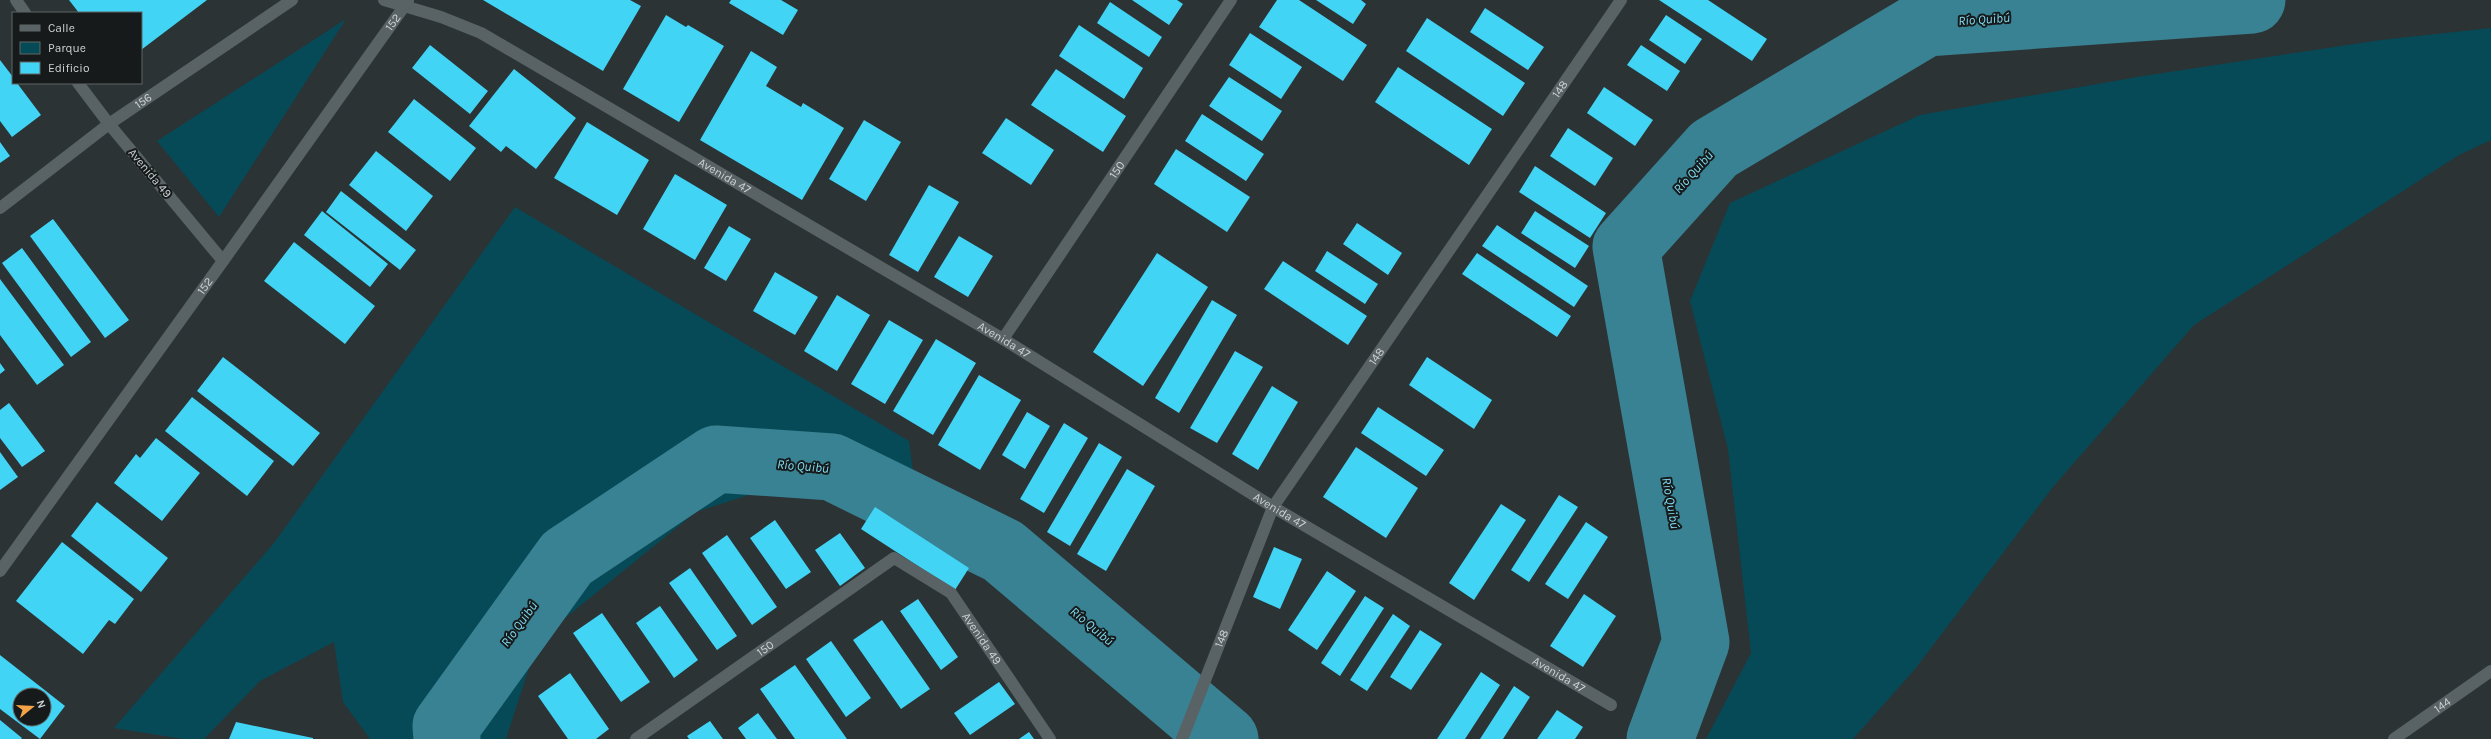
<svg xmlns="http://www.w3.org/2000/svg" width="2491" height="739" viewBox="0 0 2491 739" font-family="Karla,sans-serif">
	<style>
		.green { fill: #074a57 }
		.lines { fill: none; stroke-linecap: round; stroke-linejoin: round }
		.river { stroke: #398293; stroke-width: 67 }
		.building { fill: #41d4f4; fill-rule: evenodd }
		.street { stroke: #596264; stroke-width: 12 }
		.secondary { stroke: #596264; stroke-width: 12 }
		.labels { text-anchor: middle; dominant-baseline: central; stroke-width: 4; stroke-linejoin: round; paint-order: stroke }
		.street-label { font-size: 12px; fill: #cdd2d4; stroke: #161a1b }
		.water-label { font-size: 13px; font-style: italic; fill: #81def5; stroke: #161a1b }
	</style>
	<rect width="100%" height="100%" fill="#2b3335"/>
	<path class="green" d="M 346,19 L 219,217 L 157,141 Z
		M 2491,28 L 2491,140 L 2459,155 L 2194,325 L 2053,487 L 1915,669 L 1853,739 L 1706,739 L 1751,653 L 1728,449 L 1690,301 L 1730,203 L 1920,115 L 2143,76 L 2381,40 Z
		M 515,207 L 909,441 L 921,532 L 875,506 L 764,490 L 696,512 L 538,640 L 506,739 L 370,739 L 343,702 L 334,642 L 260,681 L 204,739 L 183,739 L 114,728 L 274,543 Z"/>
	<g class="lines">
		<path class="river" d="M 447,739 L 446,726 L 567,558 L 716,459 L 832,467 L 1003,551 L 1225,739
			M 1660,739 L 1696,642 L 1626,247 L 1714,149 L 1926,23 L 2252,0"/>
	</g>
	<path class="building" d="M 69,0 L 207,0 L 141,50 L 141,13 L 79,13 Z
		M 483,0 L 630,0 L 641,6 L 603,71 Z
		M 731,0 L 781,0 L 798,10 L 783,35 L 729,3 Z
		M 1132,0 L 1177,0 L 1183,4 L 1169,25 Z
		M 1277,0 L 1299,0 L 1367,45 L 1343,81 L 1259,27 Z
		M 1316,0 L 1361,0 L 1366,4 L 1353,24 Z
		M 1659,0 L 1708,0 L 1767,39 L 1752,61 Z
		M 1110,2 L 1162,37 L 1149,57 L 1097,23 Z
		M 1485,8 L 1544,47 L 1528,70 L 1470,32 Z
		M 666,15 L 686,27 L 688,25 L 724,46 L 679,122 L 623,89 Z
		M 1666,15 L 1702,39 L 1685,64 L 1649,40 Z
		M 1427,18 L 1525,83 L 1503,116 L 1406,51 Z
		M 1079,25 L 1143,68 L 1124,99 L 1059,56 Z
		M 1250,33 L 1302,67 L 1281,99 L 1229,65 Z
		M 430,45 L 488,91 L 470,114 L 412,68 Z
		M 1641,45 L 1680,71 L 1667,91 L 1627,65 Z
		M 751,51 L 777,67 L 766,86 L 801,107 L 803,103 L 844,128 L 802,200 L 700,140 Z
		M 0,60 L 13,77 L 13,83 L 17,83 L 41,115 L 12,137 L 0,121 Z
		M 1398,67 L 1492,129 L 1469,165 L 1375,102 Z
		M 514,69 L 576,118 L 536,169 L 506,146 L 501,152 L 469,126 Z
		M 1056,69 L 1126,116 L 1103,152 L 1031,105 Z
		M 1229,77 L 1282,111 L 1262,141 L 1209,106 Z
		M 1604,87 L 1653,120 L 1635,146 L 1587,113 Z
		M 414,99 L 476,148 L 450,181 L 388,132 Z
		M 1202,114 L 1264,154 L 1246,181 L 1185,141 Z
		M 1006,118 L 1054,150 L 1031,185 L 982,153 Z
		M 864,120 L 901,142 L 866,201 L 829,179 Z
		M 587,122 L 649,160 L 617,215 L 554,178 Z
		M 1568,128 L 1613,158 L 1595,186 L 1550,156 Z
		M 0,142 L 10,156 L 0,163 Z
		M 1176,149 L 1250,197 L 1227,232 L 1154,184 Z
		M 376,151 L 433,196 L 406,231 L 349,185 Z
		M 1535,166 L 1606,213 L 1590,238 L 1519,192 Z
		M 675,174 L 727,205 L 695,260 L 643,229 Z
		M 929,185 L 959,202 L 918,272 L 889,255 Z
		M 341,191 L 416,250 L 400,270 L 326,212 Z
		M 322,211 L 388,264 L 370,287 L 304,235 Z
		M 1535,211 L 1589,246 L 1575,268 L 1521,233 Z
		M 53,219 L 129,320 L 105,338 L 30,236 Z
		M 1357,223 L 1402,253 L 1388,275 L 1343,244 Z
		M 1497,225 L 1588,286 L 1574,307 L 1482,246 Z
		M 729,226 L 751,239 L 726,281 L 704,268 Z
		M 959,236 L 993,256 L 968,297 L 934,277 Z
		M 294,242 L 375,306 L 345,344 L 264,281 Z
		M 22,248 L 91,342 L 71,357 L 2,263 Z
		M 1327,251 L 1378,284 L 1365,304 L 1315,271 Z
		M 1157,253 L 1208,287 L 1143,386 L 1093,352 Z
		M 1477,253 L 1571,316 L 1557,337 L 1462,274 Z
		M 1283,261 L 1367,316 L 1348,345 L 1264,289 Z
		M 775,272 L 818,297 L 795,335 L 753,311 Z
		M 0,279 L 64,365 L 37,385 L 0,335 Z
		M 837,295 L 870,315 L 837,371 L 804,351 Z
		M 1212,300 L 1237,315 L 1179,413 L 1155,398 Z
		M 889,320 L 923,340 L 885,404 L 851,384 Z
		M 936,339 L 976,363 L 933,435 L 893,411 Z
		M 1235,351 L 1263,367 L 1217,443 L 1190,428 Z
		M 223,357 L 320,433 L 293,466 L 197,391 Z
		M 1427,357 L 1492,400 L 1474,429 L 1409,385 Z
		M 0,363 L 5,370 L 0,374 Z
		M 979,375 L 1021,400 L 980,470 L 938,445 Z
		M 1272,386 L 1298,402 L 1258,470 L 1232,454 Z
		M 192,397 L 274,461 L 247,496 L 165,431 Z
		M 9,403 L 45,451 L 22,467 L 0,438 L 0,410 Z
		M 1378,407 L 1444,450 L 1426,476 L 1361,433 Z
		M 1027,412 L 1050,426 L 1025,469 L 1002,455 Z
		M 1064,423 L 1088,438 L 1044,513 L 1020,499 Z
		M 156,438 L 200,473 L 162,521 L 114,483 L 136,454 L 140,458 Z
		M 1099,443 L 1122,457 L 1070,546 L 1047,532 Z
		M 1356,447 L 1418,488 L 1386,538 L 1323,497 Z
		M 0,452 L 18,477 L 0,490 Z
		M 1127,469 L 1155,486 L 1106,571 L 1077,554 Z
		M 1559,495 L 1578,507 L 1529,582 L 1511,570 Z
		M 97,502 L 168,558 L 141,592 L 71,536 Z
		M 1501,504 L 1526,520 L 1474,600 L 1449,583 Z
		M 875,507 L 969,568 L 955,590 L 861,529 Z
		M 775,520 L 811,572 L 786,589 L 750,538 Z
		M 1586,522 L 1608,537 L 1568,599 L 1545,584 Z
		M 840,533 L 865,568 L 840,586 L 815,550 Z
		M 727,535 L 777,607 L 752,625 L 702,553 Z
		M 62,542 L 134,599 L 115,624 L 109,620 L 83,654 L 16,601 Z
		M 1274,547 L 1302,559 L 1280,609 L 1253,597 Z
		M 690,568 L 737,636 L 717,650 L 669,583 Z
		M 1327,571 L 1356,591 L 1317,650 L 1288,630 Z
		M 1584,594 L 1616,616 L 1583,667 L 1550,646 Z
		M 1365,596 L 1384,608 L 1340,676 L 1321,663 Z
		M 918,599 L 958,657 L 941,670 L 900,611 Z
		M 660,606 L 698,660 L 674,678 L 636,623 Z
		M 602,613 L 650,682 L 621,702 L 573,633 Z
		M 1393,614 L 1410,626 L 1367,691 L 1350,680 Z
		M 882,620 L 930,689 L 901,709 L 853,640 Z
		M 1420,630 L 1442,644 L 1411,690 L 1390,677 Z
		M 831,641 L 871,698 L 846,717 L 806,659 Z
		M 0,655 L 65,706 L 40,739 L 0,709 ZM 20,695 L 44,695 L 44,719 L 20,719 Z
		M 795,665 L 847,739 L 795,739 L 760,689 Z
		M 1481,672 L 1500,685 L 1465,739 L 1437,739 Z
		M 570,673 L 609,729 L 596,739 L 568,739 L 538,696 Z
		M 999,682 L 1015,704 L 970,735 L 954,713 Z
		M 1514,686 L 1530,697 L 1503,739 L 1480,739 Z
		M 1557,710 L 1583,727 L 1575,739 L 1537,739 Z
		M 758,713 L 777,739 L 746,739 L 738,728 Z
		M 0,720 L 22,738 L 21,739 L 0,739 Z
		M 710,721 L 723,739 L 689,739 L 687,736 Z
		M 236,722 L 313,738 L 313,739 L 229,739 Z
		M 1029,732 L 1034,739 L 1019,739 Z"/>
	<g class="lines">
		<g class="street">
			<path id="s1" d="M 384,0 L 441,17 L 481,33 L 1003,339 L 1273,507 L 1611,705"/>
			<path id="s2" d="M 0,208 L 109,124 L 292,0"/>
			<path id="s3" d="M 223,261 L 408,1"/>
			<path id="s4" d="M 1003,339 L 1231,0"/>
			<path id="s5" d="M 636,739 L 894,558 L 951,593 L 1050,739"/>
			<path id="s6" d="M 1182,739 L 1273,507 L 1621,0"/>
			<path id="s7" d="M 2394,739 L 2491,671"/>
		</g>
		<g class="secondary">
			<path d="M 16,0 L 25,13"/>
			<path id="s8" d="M 0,571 L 223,261 L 109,124 L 78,83"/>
		</g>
	</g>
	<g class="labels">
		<g class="street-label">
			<text stroke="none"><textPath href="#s3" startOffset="293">152</textPath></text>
			<text stroke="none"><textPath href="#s6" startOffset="756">148</textPath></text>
			<text stroke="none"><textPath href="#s2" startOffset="179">156</textPath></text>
			<text stroke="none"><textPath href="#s4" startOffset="204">150</textPath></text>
			<text transform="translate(150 173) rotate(50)">Avenida 49</text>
			<text stroke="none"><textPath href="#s1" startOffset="385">Avenida 47</textPath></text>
			<text stroke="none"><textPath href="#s8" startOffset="351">152</textPath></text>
			<text stroke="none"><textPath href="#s1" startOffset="709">Avenida 47</textPath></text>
			<text stroke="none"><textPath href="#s6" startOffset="432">148</textPath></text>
			<text stroke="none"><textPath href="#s1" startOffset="1033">Avenida 47</textPath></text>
			<text stroke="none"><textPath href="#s6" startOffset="108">148</textPath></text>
			<text stroke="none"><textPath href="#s5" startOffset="437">Avenida 49</textPath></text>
			<text stroke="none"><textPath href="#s5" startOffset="158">150</textPath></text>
			<text stroke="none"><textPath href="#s1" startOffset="1357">Avenida 47</textPath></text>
			<text stroke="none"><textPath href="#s7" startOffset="59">144</textPath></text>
		</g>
		<g class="water-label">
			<text transform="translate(1984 19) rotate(-4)">Río Quibú</text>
			<text transform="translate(1693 172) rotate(-48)">Río Quibú</text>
			<text transform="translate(803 466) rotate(5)">Río Quibú</text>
			<text transform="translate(1671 503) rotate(80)">Río Quibú</text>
			<text transform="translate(519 624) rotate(-54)">Río Quibú</text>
			<text transform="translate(1092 626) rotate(40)">Río Quibú</text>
		</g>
	</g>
	<rect x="12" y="12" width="130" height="72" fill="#161a1b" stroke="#5f6465"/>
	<rect x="20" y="25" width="20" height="6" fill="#596264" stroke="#5f6465"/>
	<text x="48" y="32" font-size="12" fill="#cdd2d4">Calle</text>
	<rect x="20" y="42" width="20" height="12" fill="#074a57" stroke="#5f6465"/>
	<text x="48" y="52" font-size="12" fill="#cdd2d4">Parque</text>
	<rect x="20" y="62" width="20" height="12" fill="#41d4f4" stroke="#5f6465"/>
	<text x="48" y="72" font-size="12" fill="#cdd2d4">Edificio</text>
	<g transform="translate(32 707) rotate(72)"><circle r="19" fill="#161a1b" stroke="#5f6465"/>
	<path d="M0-3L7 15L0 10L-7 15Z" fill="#f5a346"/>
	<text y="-6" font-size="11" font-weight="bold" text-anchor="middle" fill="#cdd2d4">N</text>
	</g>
</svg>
